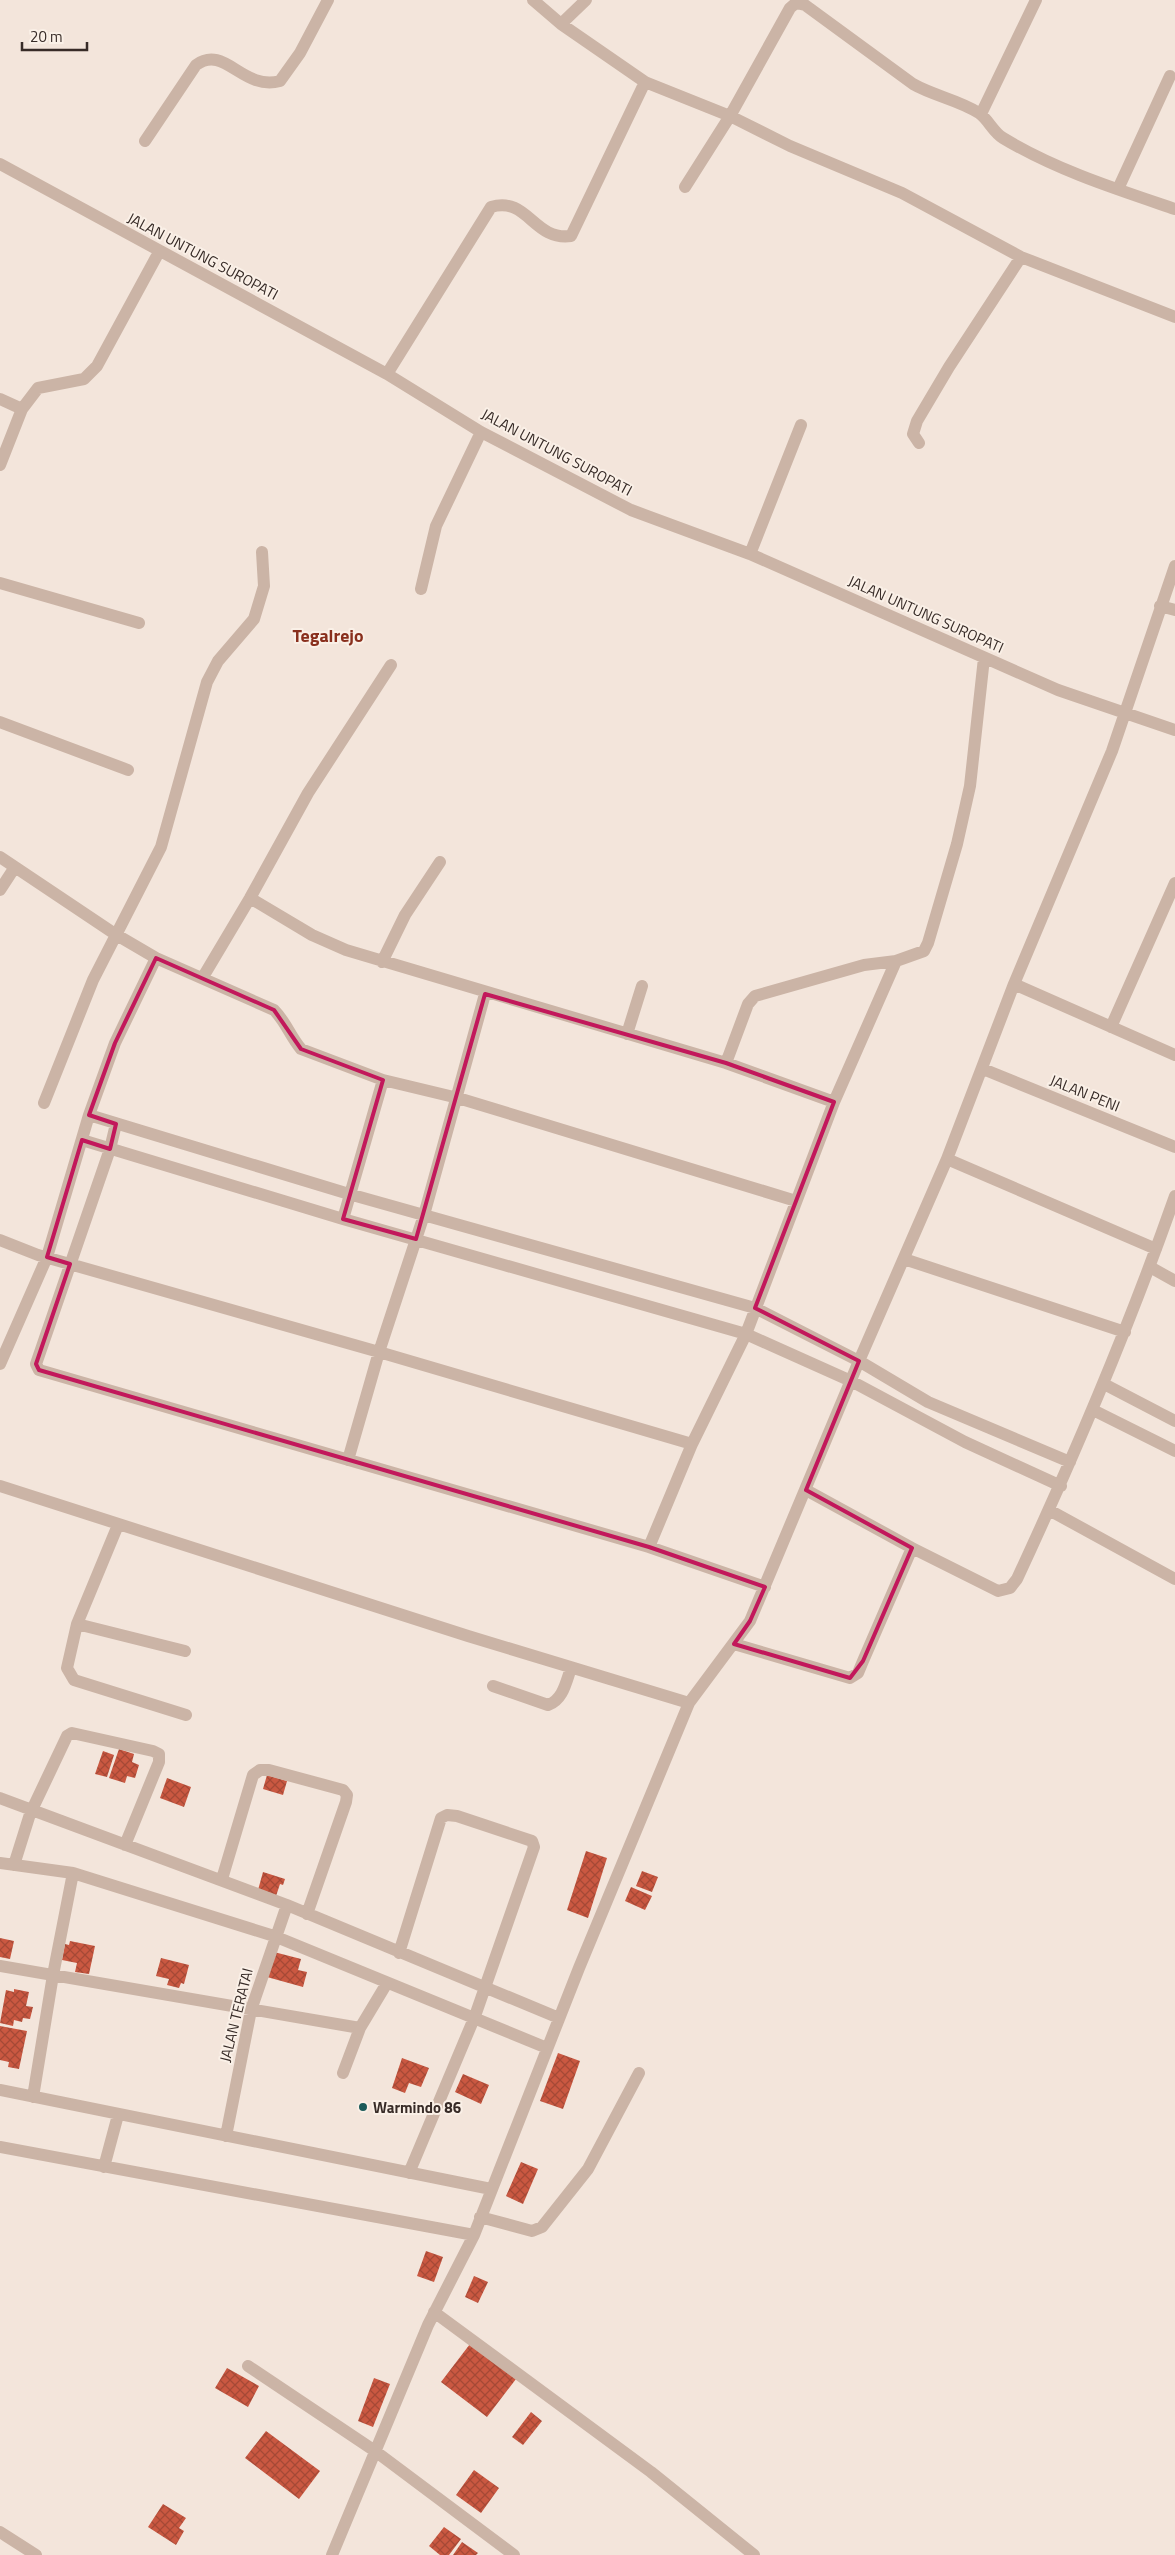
<svg xmlns="http://www.w3.org/2000/svg" width="1175" height="2555" viewBox="0 0 1175 2555" font-family="'Titillium Web',sans-serif">
	<style>
		.building { fill: url(#building-cross-hatch) }
		.lines { fill: none; stroke-linecap: round; stroke-linejoin: round }
		.minor { stroke: #cbb4a6; stroke-width: 12 }
		.marked { fill: none; stroke: #c2185b; stroke-width: 4; stroke-linejoin: round }
		.poi-dot { fill: #1b5a59; stroke: #faf0e7; stroke-width: 2 }
		.labels { text-anchor: middle; dominant-baseline: central; stroke-width: 4; stroke-linejoin: round; paint-order: stroke }
		.street-label { font-size: 15px; fill: #372b27; stroke: #faf0e7 }
		.poi-label { font-size: 15px; font-weight: bold; fill: #372b27; stroke: #faf0e7; text-anchor: start }
		.quarter-label { font-size: 18px; font-weight: bold; fill: #892f1d; stroke: #faf0e7 }
	</style>
	<defs>
		<pattern id="building-cross-hatch" width="8" height="8" patternUnits="userSpaceOnUse" patternTransform="scale(1.25)"><rect width="8" height="8" fill="#ca5841"/><path d="M0 0l8 8M0 8l8-8" fill="none" stroke="#a54936"/></pattern>
	</defs>
	<rect width="100%" height="100%" fill="#f3e5db"/>
	<path class="building" d="M 119,1749 L 134,1754 L 132,1762 L 139,1765 L 135,1778 L 127,1776 L 125,1783 L 109,1778 Z
		M 103,1751 L 114,1755 L 107,1777 L 95,1774 Z
		M 267,1775 L 287,1781 L 283,1795 L 263,1789 Z
		M 167,1778 L 191,1787 L 184,1807 L 160,1798 Z
		M 586,1851 L 607,1858 L 588,1918 L 567,1910 Z
		M 642,1871 L 658,1877 L 652,1892 L 636,1886 Z
		M 263,1872 L 285,1879 L 283,1885 L 280,1884 L 276,1896 L 258,1890 Z
		M 631,1887 L 652,1896 L 645,1910 L 625,1901 Z
		M 0,1938 L 14,1941 L 10,1959 L 0,1957 Z
		M 70,1941 L 95,1946 L 89,1974 L 75,1972 L 77,1963 L 62,1960 L 65,1944 L 69,1945 Z
		M 274,1952 L 301,1959 L 298,1970 L 307,1972 L 303,1987 L 267,1977 Z
		M 161,1958 L 189,1965 L 184,1984 L 181,1983 L 179,1988 L 167,1985 L 169,1979 L 156,1976 Z
		M 14,1989 L 29,1992 L 26,2006 L 33,2007 L 30,2019 L 23,2018 L 22,2022 L 14,2020 L 13,2026 L 0,2023 L 6,1990 L 14,1992 Z
		M 0,2026 L 27,2031 L 19,2069 L 8,2067 L 9,2062 L 0,2060 Z
		M 558,2053 L 580,2061 L 563,2109 L 540,2101 Z
		M 402,2058 L 429,2068 L 421,2087 L 409,2083 L 405,2093 L 392,2088 Z
		M 463,2074 L 489,2085 L 481,2104 L 455,2092 Z
		M 521,2162 L 538,2169 L 523,2204 L 506,2196 Z
		M 426,2251 L 443,2257 L 434,2282 L 417,2276 Z
		M 474,2276 L 488,2282 L 478,2303 L 465,2297 Z
		M 470,2344 L 516,2379 L 487,2417 L 441,2382 Z
		M 227,2368 L 259,2386 L 248,2407 L 215,2388 Z
		M 374,2378 L 390,2384 L 373,2427 L 358,2421 Z
		M 531,2412 L 542,2421 L 523,2445 L 512,2437 Z
		M 266,2431 L 320,2471 L 299,2499 L 245,2458 Z
		M 474,2470 L 499,2488 L 481,2513 L 456,2495 Z
		M 163,2504 L 186,2518 L 179,2528 L 184,2531 L 176,2545 L 148,2527 Z
		M 444,2527 L 461,2539 L 449,2555 L 440,2555 L 429,2546 Z
		M 462,2542 L 478,2553 L 476,2555 L 453,2555 Z"/>
	<g class="lines">
		<path class="minor" d="M 533,0 L 561,24 L 645,82 L 730,116 L 790,146 L 902,193 L 1021,257 L 1175,317
			M 561,24 L 586,0
			M 981,114 L 1036,0
			M 145,141 L 196,65 C 225,44 242,91 280,81 L 300,53 L 328,0
			M 0,164 L 387,374 L 481,432 L 631,510 L 750,554 L 1058,690 L 1175,730
			M 685,187 L 730,116 L 790,8 L 796,3 L 805,5 L 913,84 C 934,96 959,100 979,113 C 988,119 993,132 1003,138 C 1056,170 1116,189 1175,209
			M 1118,189 L 1170,76
			M 387,374 L 491,207 C 528,196 533,241 571,236 L 645,82
			M 0,399 L 22,409
			M 919,443 L 913,434 L 917,421 L 949,367 L 1021,257
			M 0,465 L 22,409 L 38,388 L 84,379 L 97,366 L 159,252
			M 750,554 L 801,425
			M 0,583 L 139,623
			M 421,589 L 436,526 L 481,432
			M 1160,606 L 1175,610
			M 0,722 L 128,770
			M 0,857 L 115,934 L 156,958 L 274,1010 C 286,1022 290,1036 301,1049 L 383,1080 L 458,1098 L 796,1201
			M 0,890 L 15,867
			M 250,898 L 312,935 L 346,950 L 726,1063 L 834,1102
			M 382,962 L 405,915 L 440,862
			M 203,977 L 250,898 L 308,793 L 391,665
			M 1014,984 L 1175,1055
			M 1111,1027 L 1175,883
			M 627,1034 L 642,986
			M 726,1063 L 748,1004 L 755,996 L 864,965 L 896,961
			M 983,1069 L 1175,1147
			M 44,1103 L 93,980 L 161,847 L 207,682 L 218,661 L 254,619 L 264,586 L 262,552
			M 89,1115 L 349,1194 L 755,1308 L 859,1361 L 928,1402 L 1070,1462
			M 116,1124 L 110,1149 L 36,1364 L 39,1370 L 649,1547 L 765,1587
			M 82,1140 L 343,1219 L 746,1334 L 851,1381 L 965,1442 L 1061,1486
			M 947,1159 L 1156,1249
			M 343,1219 L 383,1080
			M 0,1240 L 38,1255 L 379,1352 L 692,1444
			M 904,1259 L 1125,1332
			M 1150,1267 L 1175,1281
			M 0,1364 L 47,1257 L 89,1115 L 115,1043 L 156,958
			M 1104,1384 L 1175,1421
			M 1093,1410 L 1175,1451
			M 348,1460 L 379,1352 L 424,1215 L 485,994
			M 0,1486 L 468,1636 L 689,1703
			M 806,1490 L 912,1548 L 998,1591 L 1010,1588 L 1017,1579 C 1075,1454 1129,1327 1175,1196
			M 1049,1510 L 1175,1579
			M 118,1525 L 77,1624 L 67,1668 L 74,1680 L 186,1715
			M 649,1547 L 692,1444 L 746,1334 L 834,1102 L 896,961 L 924,951 L 928,943 L 957,844 L 970,786 L 984,658
			M 77,1624 L 185,1651
			M 734,1644 L 850,1678 L 858,1673 L 863,1661 L 912,1548
			M 493,1686 L 548,1705 C 563,1700 566,1682 571,1668
			M 0,1798 L 287,1905 L 559,2018
			M 0,1863 L 73,1873 L 53,1975 L 33,2097
			M 14,1865 L 30,1814 L 67,1736 L 72,1733 L 153,1751 L 159,1754 L 159,1762 L 125,1845
			M 73,1873 L 274,1936 L 547,2048
			M 222,1879 L 253,1775 L 260,1770 L 269,1770 L 343,1790 L 347,1795 L 346,1802 L 307,1914
			M 399,1953 L 441,1818 L 447,1815 L 457,1816 L 532,1841 L 534,1847 L 475,2016 L 409,2173
			M 0,1966 L 360,2028
			M 343,2073 L 360,2028 L 387,1983
			M 0,2090 L 491,2189
			M 226,2136 L 251,2010 L 287,1905
			M 0,2147 L 474,2235
			M 104,2167 L 118,2115
			M 480,2217 L 532,2231 L 542,2227 L 588,2169 L 639,2073
			M 434,2312 L 651,2472 L 754,2555
			M 248,2366 L 375,2451 L 514,2555
			M 0,2532 L 36,2555
			M 332,2555 L 428,2325 L 474,2235 L 579,1968 L 689,1703 L 750,1621 L 859,1361 L 947,1159 L 1014,984 L 1112,751 L 1175,566"/>
	</g>
	<path class="marked" d="M 156,958 L 274,1010 L 301,1049 L 383,1080 L 343,1219 L 416,1239 L 485,994 L 726,1063 L 834,1102 L 755,1308 L 859,1361 L 806,1490 L 912,1548 L 863,1661 L 850,1678 L 734,1644 L 750,1621 L 765,1587 L 649,1547 L 39,1370 L 36,1364 L 70,1264 L 47,1257 L 82,1140 L 110,1149 L 116,1124 L 89,1115 L 115,1043 Z"/>
	<circle class="poi-dot" cx="363" cy="2107" r="5"/>
	<g class="labels">
		<g class="street-label">
			<text transform="translate(203 256) rotate(28)">JALAN UNTUNG SUROPATI</text>
			<text transform="translate(557 452) rotate(28)">JALAN UNTUNG SUROPATI</text>
			<text transform="translate(926 614) rotate(24)">JALAN UNTUNG SUROPATI</text>
			<text transform="translate(1085 1093) rotate(22)">JALAN PENI</text>
			<text transform="translate(236 2015) rotate(-76)">JALAN TERATAI</text>
		</g>
		<g class="poi-label">
			<text x="373" y="2107">Warmindo 86</text>
		</g>
		<g class="quarter-label">
			<text x="328" y="635">Tegalrejo</text>
		</g>
	</g>
	<path d="M22 42v8h65v-8" fill="none" stroke="#372b27" stroke-width="2.5"/>
	<text x="30" y="42" font-size="15" fill="#372b27" stroke="#faf0e7" stroke-width="4" paint-order="stroke">20 m</text>
</svg>
